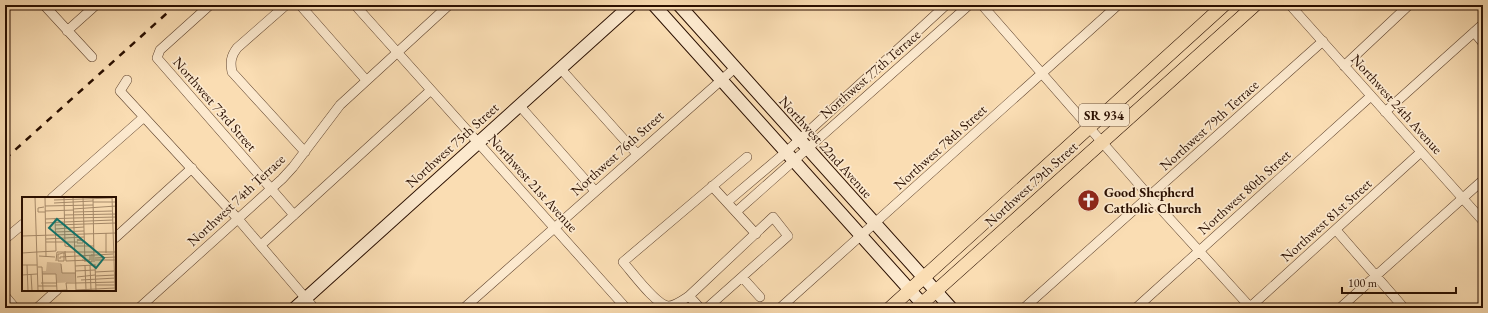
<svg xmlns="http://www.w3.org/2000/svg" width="1488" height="313" viewBox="0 0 1488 313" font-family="'EB Garamond',serif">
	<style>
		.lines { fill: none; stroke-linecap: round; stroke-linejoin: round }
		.street-casing { stroke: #5e422d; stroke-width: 10 }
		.secondary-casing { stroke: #2a0f00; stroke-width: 14 }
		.primary-casing { stroke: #2a0f00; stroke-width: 14 }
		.street { stroke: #fce9ce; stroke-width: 9 }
		.secondary { stroke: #fce9ce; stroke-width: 12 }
		.primary { stroke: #faddb3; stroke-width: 13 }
		.rail { stroke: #2a0f00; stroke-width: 2.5; stroke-dasharray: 7 7; stroke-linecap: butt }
		.labels { text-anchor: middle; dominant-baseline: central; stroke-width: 3.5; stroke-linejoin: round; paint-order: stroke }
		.shield { fill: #fce9ce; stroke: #69503e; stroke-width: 1 }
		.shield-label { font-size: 13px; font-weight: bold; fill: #2a0f00 }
		.street-label { font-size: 14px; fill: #2a0f00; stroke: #fce9ce }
		.poi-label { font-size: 14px; font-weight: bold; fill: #2a0f00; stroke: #fce9ce; text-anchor: start }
		.inset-road { fill: none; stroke: #a78b6b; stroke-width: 1 }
		.view { fill: #0f766e; fill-opacity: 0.15; stroke: #0f766e; stroke-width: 2 }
		.inset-edge { fill: none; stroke: #2a0f00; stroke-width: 2 }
	</style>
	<rect width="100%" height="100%" fill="#faddb3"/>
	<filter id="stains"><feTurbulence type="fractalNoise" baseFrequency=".005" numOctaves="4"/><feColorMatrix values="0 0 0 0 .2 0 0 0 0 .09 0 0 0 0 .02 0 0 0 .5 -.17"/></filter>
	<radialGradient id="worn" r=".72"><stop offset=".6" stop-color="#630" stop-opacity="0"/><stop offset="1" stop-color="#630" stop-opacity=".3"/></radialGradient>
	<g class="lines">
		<defs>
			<path id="street" d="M 44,5 L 92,57
				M 210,5 L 160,50 L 157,58 L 294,215
				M 286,5 L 237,48 C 231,56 230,62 232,72 L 305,152
				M 300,5 L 366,80
				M 355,5 L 626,308
				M 982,5 L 1150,197 L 1251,308
				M 1290,5 L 1483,221
				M 67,31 L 96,5
				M 1474,32 L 1483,43
				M 1344,66 L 1409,5
				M 560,68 L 637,154
				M 127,80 L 120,91 L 238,219 L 314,308
				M 519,105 L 595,191
				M 1385,112 L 1483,24
				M 712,186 L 756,234
				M 52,198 L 144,117
				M 727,202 L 786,152 L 946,5
				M 736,212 L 969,5
				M 1336,230 L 1404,308
				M 115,238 L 192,168
				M 5,239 L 23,224
				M 261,245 L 431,90
				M 742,277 L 760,297
				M 5,296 L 15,308
				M 689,296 L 700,308
				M 37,308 L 57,290
				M 139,308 L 282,179 L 293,167 L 340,105 L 449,5
				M 464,308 L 735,68
				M 707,308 L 788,236 L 773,217 L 689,296 C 683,300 675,306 668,306 C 656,305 632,272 623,262 L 747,157
				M 780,308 L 1118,5
				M 1024,308 L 1323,41
				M 1136,308 L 1371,96
				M 1249,308 L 1421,152
				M 1340,308 L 1483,180"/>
			<path id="secondary" d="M 654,5 L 926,308
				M 679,5 L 951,308
				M 295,308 L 631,5"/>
			<path id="primary" d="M 890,308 L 1224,5
				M 917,308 L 1255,5"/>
		</defs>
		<use href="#street" class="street-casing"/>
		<use href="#secondary" class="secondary-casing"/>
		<use href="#primary" class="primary-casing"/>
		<use href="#street" class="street"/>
		<use href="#secondary" class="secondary"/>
		<use href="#primary" class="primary"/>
		<path class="rail" d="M 5,159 L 176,5"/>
	</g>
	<defs>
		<symbol id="church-disc" viewBox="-11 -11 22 22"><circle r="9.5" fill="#8f2418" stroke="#fce9ce"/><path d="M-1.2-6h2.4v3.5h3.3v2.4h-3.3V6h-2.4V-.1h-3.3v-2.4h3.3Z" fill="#fff"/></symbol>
	</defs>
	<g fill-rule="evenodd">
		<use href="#church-disc" x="1076" y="188" width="25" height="25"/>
	</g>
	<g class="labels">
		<rect class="shield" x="1079" y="104" width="50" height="22" rx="3"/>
		<g class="shield-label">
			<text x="1104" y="115">SR 934</text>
		</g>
		<g class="street-label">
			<text transform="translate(870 74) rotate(-41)">Northwest 77th Terrace</text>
			<text transform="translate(215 104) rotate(49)">Northwest 73rd Street</text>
			<text transform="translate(1397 104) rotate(48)">Northwest 24th Avenue</text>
			<text transform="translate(1209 125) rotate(-42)">Northwest 79th Terrace</text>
			<text transform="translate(452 145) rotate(-42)">Northwest 75th Street</text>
			<text transform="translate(826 147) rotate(48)">Northwest 22nd Avenue</text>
			<text transform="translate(940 147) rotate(-42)">Northwest 78th Street</text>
			<text transform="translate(617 153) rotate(-42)">Northwest 76th Street</text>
			<text transform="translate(533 183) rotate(48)">Northwest 21st Avenue</text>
			<text transform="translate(1031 184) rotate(-42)">Northwest 79th Street</text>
			<text transform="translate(1244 192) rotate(-42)">Northwest 80th Street</text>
			<text transform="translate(236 200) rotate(-43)">Northwest 74th Terrace</text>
			<text transform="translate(1326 220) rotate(-42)">Northwest 81st Street</text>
		</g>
		<g class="poi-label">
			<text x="1104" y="192">Good Shepherd<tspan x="1104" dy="16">Catholic Church</tspan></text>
		</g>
	</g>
	<g transform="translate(22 197)">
		<rect width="94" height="94" fill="#faddb3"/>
		<path d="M 25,65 L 39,66 L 40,76 L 53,76 L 53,85 L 35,86 L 34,77 L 20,77 L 20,74 L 24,74 Z" fill="#d7ba95"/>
		<path class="inset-road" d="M 13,0 L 16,94M 23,0 L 24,60M 42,0 L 43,49 L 49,50M 51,0 L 54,94M 61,0 L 63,65M 71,0 L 72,65M 90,0 L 93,94M 32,3 L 90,1M 71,5 L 94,5M 32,6 L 71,4M 23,9 L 71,8M 22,10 L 16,11 L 16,15 L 23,15M 51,12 L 94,9M 23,14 L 52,13M 52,15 L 90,14M 42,18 L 94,17M 52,21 L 94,20M 23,22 L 52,21M 42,25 L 91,23M 23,26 L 42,25M 33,28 L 94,26M 33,32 L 62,30M 33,35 L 62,34M 84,36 L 84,56M 0,39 L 94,36M 24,42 L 62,40M 24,45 L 56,45M 55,46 L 61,46 L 61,43 L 55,43 L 60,43M 53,49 L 72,49M 43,54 L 44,64 L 68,63 L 68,58M 15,55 L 34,54 L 33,21M 0,56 L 15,55M 42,56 L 42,64 L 36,64 L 36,57 L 38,57 L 40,56 L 43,56M 17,59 L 33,60M 73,61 L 94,60M 38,62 L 38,60 L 91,57M 60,63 L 70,65 L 70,57M 73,63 L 94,63M 34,64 L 35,55 L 94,55M 39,67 L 40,76 L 54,76M 73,67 L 74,94M 0,68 L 15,68M 5,68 L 6,94M 68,68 L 69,93M 53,69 L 73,68M 63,69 L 64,93M 16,70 L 20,70 L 21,94M 53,74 L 73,73M 73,75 L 92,74M 9,77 L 10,94M 20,77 L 34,77 L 35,94M 0,78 L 15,77M 73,79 L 94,78M 55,80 L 73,78M 59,83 L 94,81M 19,86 L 35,86M 54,86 L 94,85M 74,88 L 94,88M 16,89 L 35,89M 54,93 L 93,91M 29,94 L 45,93M 45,94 L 44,86 L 54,86"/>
		<path class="view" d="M 35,22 L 82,61 L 74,71 L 27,31 Z"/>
		<rect width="94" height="94" class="inset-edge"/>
	</g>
	<rect width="1488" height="313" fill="none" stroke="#faddb3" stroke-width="20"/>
	<rect x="6" y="6" width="1476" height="301" fill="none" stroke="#2a0f00" stroke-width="2"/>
	<rect x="10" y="10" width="1468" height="293" fill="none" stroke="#2a0f00"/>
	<path d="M1342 287v6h114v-6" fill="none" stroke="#2a0f00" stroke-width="2"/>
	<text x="1348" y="287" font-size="12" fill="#2a0f00" stroke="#fce9ce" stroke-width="3" paint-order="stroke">100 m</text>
	<rect width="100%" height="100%" filter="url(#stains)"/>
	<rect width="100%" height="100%" fill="url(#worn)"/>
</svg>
